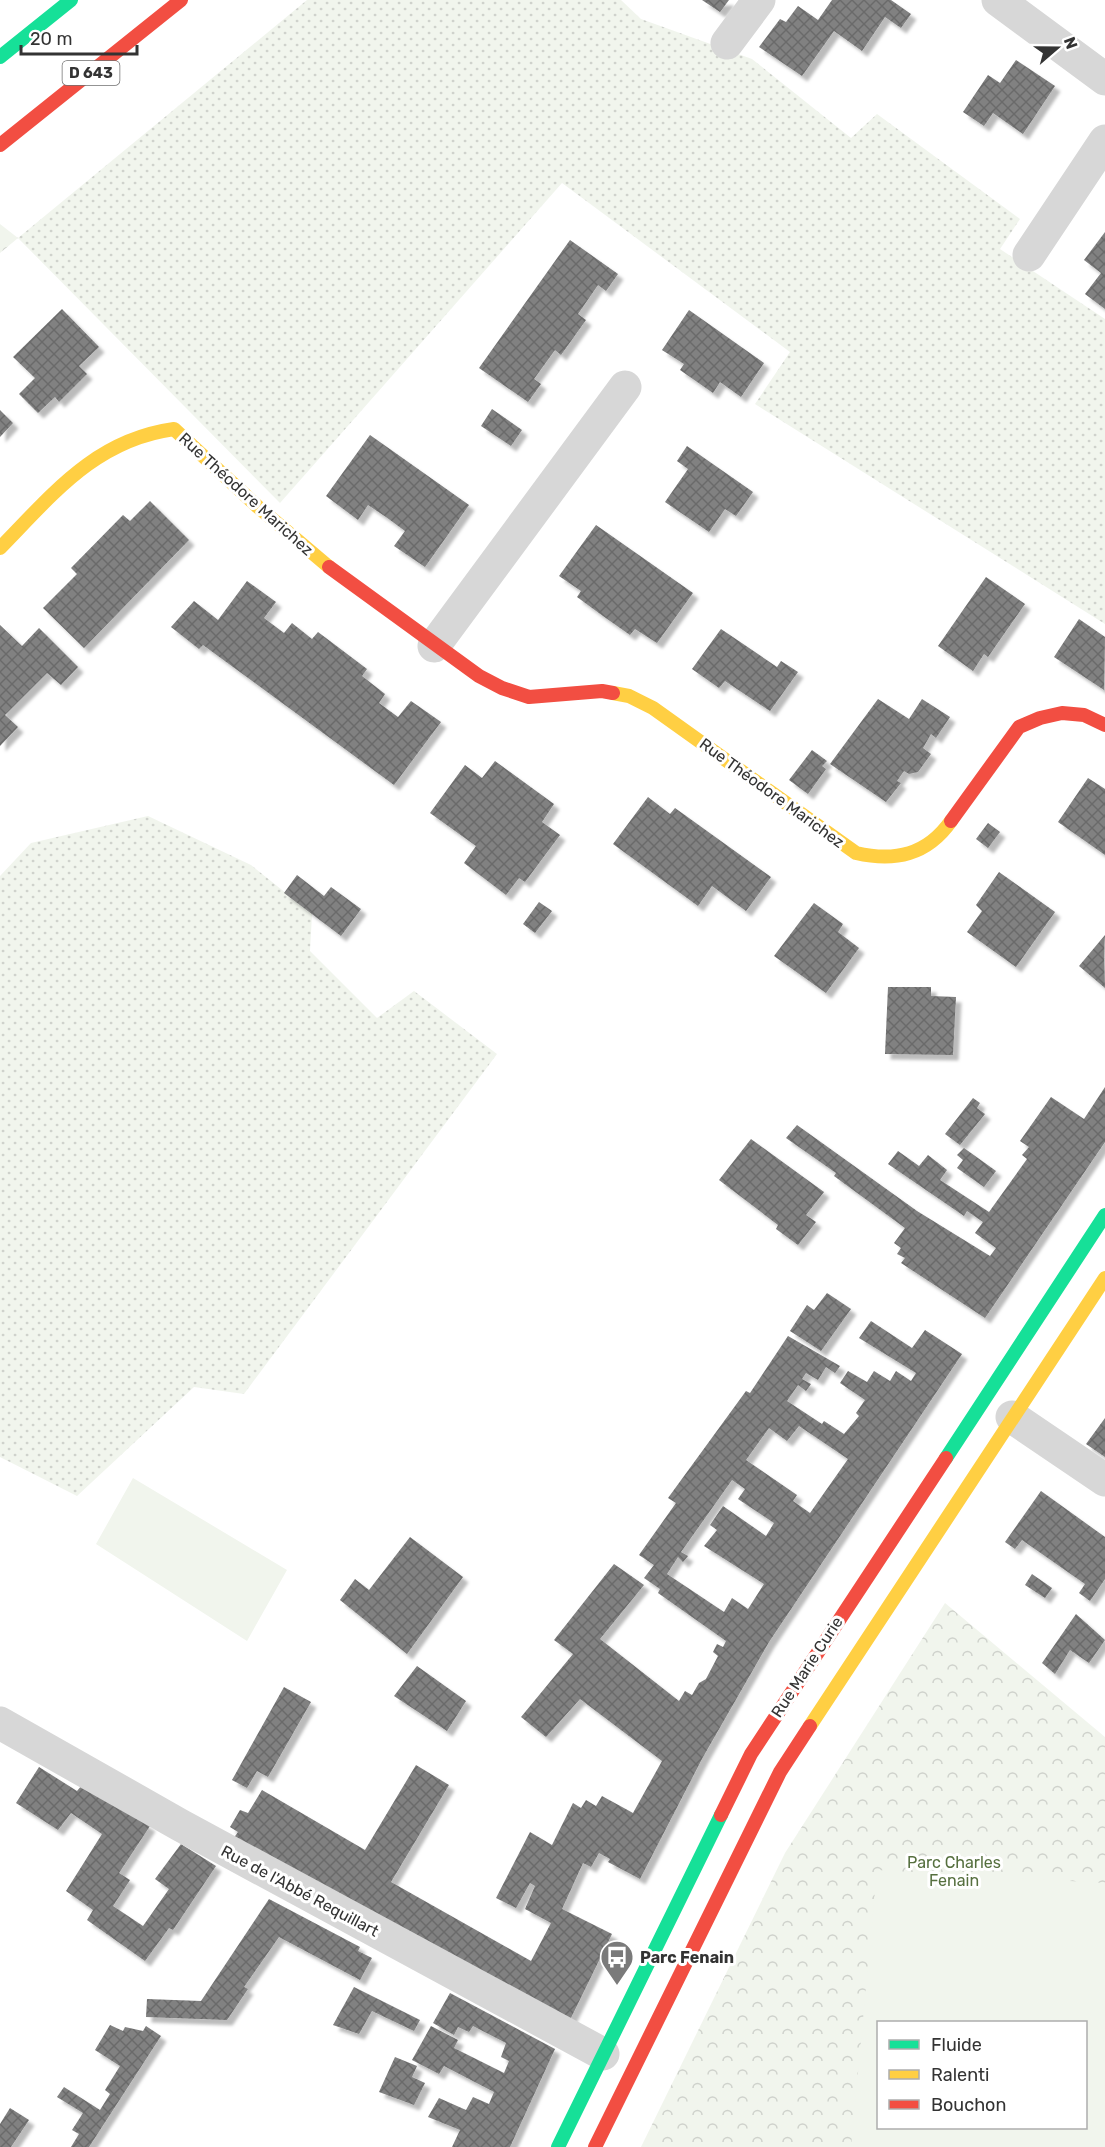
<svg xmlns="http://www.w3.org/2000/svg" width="1105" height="2147" viewBox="0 0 1105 2147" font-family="Rubik,sans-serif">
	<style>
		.grass { fill: url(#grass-dots) }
		.forest { fill: url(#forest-crowns); fill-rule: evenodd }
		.garden { fill: #f1f5ed; fill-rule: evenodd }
		.building { fill: url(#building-cross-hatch); fill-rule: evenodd; filter: url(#shadow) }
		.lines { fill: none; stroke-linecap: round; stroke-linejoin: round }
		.street { stroke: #d7d7d7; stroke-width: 33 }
		.fast { stroke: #16e098; stroke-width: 14 }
		.slow { stroke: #ffcf43; stroke-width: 14 }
		.jam { stroke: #f24e42; stroke-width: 14 }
		.labels { text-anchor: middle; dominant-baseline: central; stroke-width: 6; stroke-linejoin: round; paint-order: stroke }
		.shield { fill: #fff; stroke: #707070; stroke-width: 1.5 }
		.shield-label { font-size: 15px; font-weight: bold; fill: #333 }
		.street-label { font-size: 16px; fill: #333; stroke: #fff }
		.park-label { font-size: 16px; fill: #56703f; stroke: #fff }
		.poi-label { font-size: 16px; font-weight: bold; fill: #333; stroke: #fff; text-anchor: start }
	</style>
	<defs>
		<pattern id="grass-dots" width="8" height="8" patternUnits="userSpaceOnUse" patternTransform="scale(1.5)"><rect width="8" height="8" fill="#f1f5ed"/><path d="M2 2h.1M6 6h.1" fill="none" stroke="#cfd2cc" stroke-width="1.8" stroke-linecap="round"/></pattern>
		<pattern id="forest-crowns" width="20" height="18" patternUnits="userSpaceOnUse" patternTransform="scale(1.5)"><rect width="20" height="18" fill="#f1f5ed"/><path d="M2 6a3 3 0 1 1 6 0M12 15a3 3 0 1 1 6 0" fill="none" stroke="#cfd2cc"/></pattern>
		<pattern id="building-cross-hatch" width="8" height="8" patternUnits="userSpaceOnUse" patternTransform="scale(1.5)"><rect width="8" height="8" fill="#818181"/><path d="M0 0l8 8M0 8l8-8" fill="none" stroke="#6a6a6a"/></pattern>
		<filter id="shadow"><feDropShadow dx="5.5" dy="5.5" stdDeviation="1.5" flood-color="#0004"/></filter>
	</defs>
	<rect width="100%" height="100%" fill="#fff"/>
	<path class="grass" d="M 307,0 L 621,0 L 641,19 L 752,59 L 851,138 L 877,114 L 1020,219 L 1000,249 L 1105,319 L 1105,624 L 755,404 L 790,352 L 562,183 L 280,503 L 18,238 Z
		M 148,816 L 251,865 L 312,914 L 310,951 L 377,1018 L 414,991 L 497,1054 L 244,1394 L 194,1387 L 77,1496 L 0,1457 L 0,876 L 31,843 Z"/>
	<path class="forest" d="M 0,224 L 18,238 L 0,253 Z
		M 945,1603 L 1105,1737 L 1105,2147 L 641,2147 L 785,1853 ZM 878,2022 L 1086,2022 L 1086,2128 L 878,2128 Z"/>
	<path class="garden" d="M 133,1478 L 287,1570 L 247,1641 L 96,1544 Z
		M 877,1870 L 1105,1883 L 1105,2147 L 851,2147 ZM 1086,2022 L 1086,2128 L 878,2128 L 878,2022 Z"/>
	<path class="building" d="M 702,0 L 729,0 L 720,12 Z
		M 832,0 L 891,0 L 911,14 L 901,28 L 885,17 L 862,51 L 834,31 L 802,76 L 759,47 L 780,19 L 786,22 L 798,6 L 818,20 Z
		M 1016,60 L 1055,86 L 1023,134 L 993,113 L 984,126 L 963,112 L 988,75 L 1000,83 Z
		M 1105,232 L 1105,309 L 1085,294 L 1101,273 L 1084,260 Z
		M 570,240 L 618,274 L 606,291 L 598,285 L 578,314 L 586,320 L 561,355 L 555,350 L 534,379 L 541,384 L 528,402 L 479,368 Z
		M 62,309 L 99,347 L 79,366 L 87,374 L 59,402 L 55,397 L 38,413 L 19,394 L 35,378 L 13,357 Z
		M 689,310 L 764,363 L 741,397 L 720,382 L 713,393 L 680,370 L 684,364 L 662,350 Z
		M 492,409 L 522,430 L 511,446 L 481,426 Z
		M 0,410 L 13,423 L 0,437 Z
		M 370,435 L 469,505 L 425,567 L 394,546 L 405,531 L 386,517 L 368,505 L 358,520 L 326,496 Z
		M 687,446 L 753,492 L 736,516 L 725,509 L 709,532 L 665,502 L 688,469 L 677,461 Z
		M 150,501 L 189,540 L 84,648 L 43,608 L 77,574 L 71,568 L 123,515 L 130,521 Z
		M 596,525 L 693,593 L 657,643 L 635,629 L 630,635 L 603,616 L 577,597 L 581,591 L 559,576 Z
		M 986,577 L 1025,604 L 988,657 L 984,654 L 973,671 L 938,646 Z
		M 247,581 L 276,602 L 264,618 L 284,633 L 292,623 L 312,639 L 318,632 L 367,669 L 362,676 L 385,694 L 379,703 L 398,717 L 411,701 L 441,722 L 394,785 L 203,645 L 199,649 L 171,627 L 194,601 L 218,620 Z
		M 1079,619 L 1105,637 L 1104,690 L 1054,657 Z
		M 0,625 L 22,646 L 39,628 L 78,667 L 61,685 L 47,673 L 5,715 L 18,727 L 0,746 Z
		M 721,629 L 777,667 L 781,661 L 798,672 L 770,711 L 725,681 L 719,688 L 692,669 Z
		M 878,699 L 909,719 L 922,699 L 950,717 L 936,738 L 931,734 L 923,748 L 931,754 L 918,772 L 909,774 L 904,771 L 897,781 L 901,783 L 886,802 L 830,764 Z
		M 812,750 L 827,761 L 822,766 L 826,769 L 808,794 L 789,780 Z
		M 495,761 L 554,804 L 542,822 L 560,835 L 525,882 L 519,878 L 506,895 L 464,863 L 476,846 L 430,813 L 465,765 L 482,778 Z
		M 1088,778 L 1105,789 L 1105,855 L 1058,822 Z
		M 648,797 L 670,814 L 675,808 L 771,877 L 746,911 L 712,886 L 698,906 L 613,844 Z
		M 988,823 L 1000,832 L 988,848 L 976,839 Z
		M 999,872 L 1055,912 L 1016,967 L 967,932 L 982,911 L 976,905 Z
		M 297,875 L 324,896 L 331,887 L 361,909 L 341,936 L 284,893 Z
		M 539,902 L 552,911 L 535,933 L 523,924 Z
		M 814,903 L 843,924 L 838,932 L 859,948 L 826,993 L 774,956 Z
		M 1105,935 L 1104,958 L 1105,988 L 1079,966 Z
		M 888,987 L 931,987 L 931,996 L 956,997 L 953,1055 L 885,1054 Z
		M 1105,1087 L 1105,1142 L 985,1318 L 901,1263 L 905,1258 L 897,1254 L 901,1248 L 894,1243 L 905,1228 L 834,1176 L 836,1173 L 786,1138 L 797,1125 L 917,1211 L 990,1256 L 996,1248 L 975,1233 L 983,1222 L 967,1211 L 964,1216 L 888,1164 L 898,1151 L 919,1166 L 928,1155 L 947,1170 L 940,1180 L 989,1212 L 1027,1159 L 1022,1155 L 1029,1147 L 1020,1141 L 1051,1097 L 1084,1119 Z
		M 973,1098 L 980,1103 L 977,1108 L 985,1114 L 960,1145 L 945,1134 Z
		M 751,1139 L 824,1192 L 806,1215 L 816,1222 L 798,1245 L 776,1229 L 778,1225 L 719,1180 Z
		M 964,1148 L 996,1171 L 984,1187 L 957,1168 L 963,1160 L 957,1155 Z
		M 827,1293 L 851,1309 L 821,1351 L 790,1331 L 807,1305 L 814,1310 Z
		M 871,1321 L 912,1348 L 925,1330 L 962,1354 L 769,1642 L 703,1757 L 640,1879 L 608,1862 L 610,1859 L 599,1853 L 591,1867 L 583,1863 L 562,1909 L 612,1934 L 568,2024 L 233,1839 L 238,1832 L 230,1827 L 240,1810 L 248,1813 L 262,1790 L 365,1850 L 416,1765 L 449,1785 L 391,1882 L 531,1961 L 551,1923 L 525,1909 L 535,1886 L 530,1883 L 516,1908 L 496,1898 L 530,1832 L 552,1845 L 573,1803 L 581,1808 L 586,1800 L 596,1806 L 602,1796 L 633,1813 L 662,1761 L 580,1699 L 546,1737 L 521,1717 L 573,1654 L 554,1640 L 614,1564 L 644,1585 L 600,1639 L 679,1701 L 685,1691 L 692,1695 L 699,1683 L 706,1679 L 718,1656 L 713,1652 L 717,1644 L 723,1647 L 726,1641 L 658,1593 L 660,1589 L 644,1578 L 654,1565 L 639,1555 L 676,1503 L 668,1498 L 746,1391 L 750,1393 L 788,1336 L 840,1366 L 835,1373 L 826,1367 L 818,1380 L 806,1373 L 802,1379 L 811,1384 L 806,1391 L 798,1385 L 787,1401 L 822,1424 L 824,1421 L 844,1434 L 859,1416 L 856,1413 L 865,1400 L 840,1383 L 848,1371 L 867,1382 L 874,1371 L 890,1381 L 896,1371 L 911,1381 L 916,1373 L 859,1338 ZM 799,1426 L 848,1459 L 810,1513 L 793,1501 L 797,1495 L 746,1460 L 769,1428 L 787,1441 ZM 732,1480 L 745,1489 L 738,1499 L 774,1523 L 766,1536 L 723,1506 L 710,1525 L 717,1530 L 704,1546 L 764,1584 L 748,1609 L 732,1598 L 724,1612 L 667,1574 L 678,1557 L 683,1562 L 688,1556 L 681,1552 Z
		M 1105,1418 L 1105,1457 L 1086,1444 Z
		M 1041,1491 L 1105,1537 L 1105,1579 L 1090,1601 L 1079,1593 L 1085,1584 L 1022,1540 L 1015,1549 L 1005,1542 Z
		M 410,1537 L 463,1577 L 407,1654 L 340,1600 L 355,1579 L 369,1590 Z
		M 1032,1574 L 1052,1588 L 1045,1598 L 1025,1585 Z
		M 1076,1614 L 1105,1640 L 1089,1663 L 1070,1650 L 1055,1674 L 1042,1663 Z
		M 417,1666 L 466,1701 L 447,1731 L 394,1696 Z
		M 284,1687 L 311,1702 L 268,1777 L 257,1771 L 247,1788 L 232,1780 Z
		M 39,1767 L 77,1791 L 82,1785 L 150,1826 L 119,1873 L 130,1880 L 113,1906 L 143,1926 L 169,1889 L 155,1879 L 181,1844 L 216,1866 L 173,1930 L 169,1928 L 145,1961 L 87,1920 L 93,1910 L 66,1891 L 102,1834 L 71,1813 L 58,1830 L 16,1803 Z
		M 269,1899 L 360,1947 L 358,1951 L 372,1958 L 360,1980 L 279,1937 L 244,1987 L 248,1989 L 227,2020 L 146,2017 L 147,1999 L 201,2001 Z
		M 354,1987 L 420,2020 L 414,2031 L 372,2011 L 359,2034 L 333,2025 Z
		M 450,1993 L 555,2049 L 510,2147 L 452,2147 L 460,2130 L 428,2117 L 439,2098 L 466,2110 L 473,2097 L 489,2104 L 494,2092 L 444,2066 L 439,2074 L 412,2060 L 431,2026 L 458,2040 L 454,2048 L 504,2073 L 509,2061 L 501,2057 L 506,2043 L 473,2026 L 469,2032 L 458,2027 L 454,2035 L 433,2023 Z
		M 110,2025 L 123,2031 L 125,2027 L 143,2031 L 146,2026 L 161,2036 L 89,2147 L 71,2147 L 79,2134 L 72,2130 L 83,2113 L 57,2097 L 64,2087 L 100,2110 L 110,2094 L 105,2090 L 120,2066 L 95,2050 Z
		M 395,2057 L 417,2066 L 412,2077 L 425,2083 L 414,2105 L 379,2092 Z
		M 10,2108 L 29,2120 L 11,2147 L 0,2147 L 0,2124 Z"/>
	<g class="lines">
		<path class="street" d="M 998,0 L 1105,79
			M 727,43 L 759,0
			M 1029,255 L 1105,141
			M 434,646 L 625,387
			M 1012,1417 L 1105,1480
			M 0,1723 L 180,1825 L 603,2054"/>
		<path class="fast" d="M 0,57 L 71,0
			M 946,1458 L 1105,1215
			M 558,2147 L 721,1815"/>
		<path class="slow" d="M 0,548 C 53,494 95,440 174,429 L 258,507 L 329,567
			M 613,693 L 629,696 L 653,708 L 856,853 C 895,862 927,855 951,821
			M 810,1726 L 1105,1278"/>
		<path class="jam" d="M 0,145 L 181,0
			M 329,567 L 479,676 L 502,688 L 529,697 L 602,691 L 613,693
			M 951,821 L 1019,727 L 1040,718 L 1062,713 L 1084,715 L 1105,725
			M 721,1815 L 751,1754 L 946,1458
			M 595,2147 L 780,1772 L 810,1726"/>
	</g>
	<defs>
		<symbol id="bus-pin" viewBox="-11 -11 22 30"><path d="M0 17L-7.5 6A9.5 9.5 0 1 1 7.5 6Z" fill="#7a7a7a" stroke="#fff"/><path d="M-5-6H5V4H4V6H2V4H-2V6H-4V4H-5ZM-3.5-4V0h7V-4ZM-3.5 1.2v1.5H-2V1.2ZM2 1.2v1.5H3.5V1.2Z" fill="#fff"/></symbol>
	</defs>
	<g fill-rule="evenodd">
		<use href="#bus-pin" x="598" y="1938" width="38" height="52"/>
	</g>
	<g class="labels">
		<rect class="shield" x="62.5" y="61" width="57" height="24" rx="4.5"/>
		<g class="shield-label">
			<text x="91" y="73">D 643</text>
		</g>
		<g class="street-label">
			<text transform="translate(246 494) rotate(42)">Rue Théodore Marichez</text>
			<text transform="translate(772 793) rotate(36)">Rue Théodore Marichez</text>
			<text transform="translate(807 1667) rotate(-57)">Rue Marie Curie</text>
			<text transform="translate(300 1891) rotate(28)">Rue de l'Abbé Requillart</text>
		</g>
		<g class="park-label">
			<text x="954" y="1862">Parc Charles<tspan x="954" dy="18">Fenain</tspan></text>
		</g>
		<g class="poi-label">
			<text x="640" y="1957">Parc Fenain</text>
		</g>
	</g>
	<rect x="877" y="2021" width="210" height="108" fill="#ffffff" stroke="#adadad" stroke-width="1.5"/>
	<rect x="889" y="2040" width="30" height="9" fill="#16e098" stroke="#adadad" stroke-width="1.5"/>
	<text x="931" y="2051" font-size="18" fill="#333333">Fluide</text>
	<rect x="889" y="2070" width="30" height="9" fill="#ffcf43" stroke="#adadad" stroke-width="1.5"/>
	<text x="931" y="2081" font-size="18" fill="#333333">Ralenti</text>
	<rect x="889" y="2100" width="30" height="9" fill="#f24e42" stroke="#adadad" stroke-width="1.5"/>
	<text x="931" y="2111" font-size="18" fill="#333333">Bouchon</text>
	<g transform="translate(1057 48) rotate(70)" stroke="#ffffff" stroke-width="4.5" paint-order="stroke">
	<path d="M0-4.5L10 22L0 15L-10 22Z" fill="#333333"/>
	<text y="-9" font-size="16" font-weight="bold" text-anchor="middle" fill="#333333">N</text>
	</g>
	<path d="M21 45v9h116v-9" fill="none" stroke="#333333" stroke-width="3"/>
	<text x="30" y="45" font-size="18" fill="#333333" stroke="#ffffff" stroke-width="4.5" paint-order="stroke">20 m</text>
</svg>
